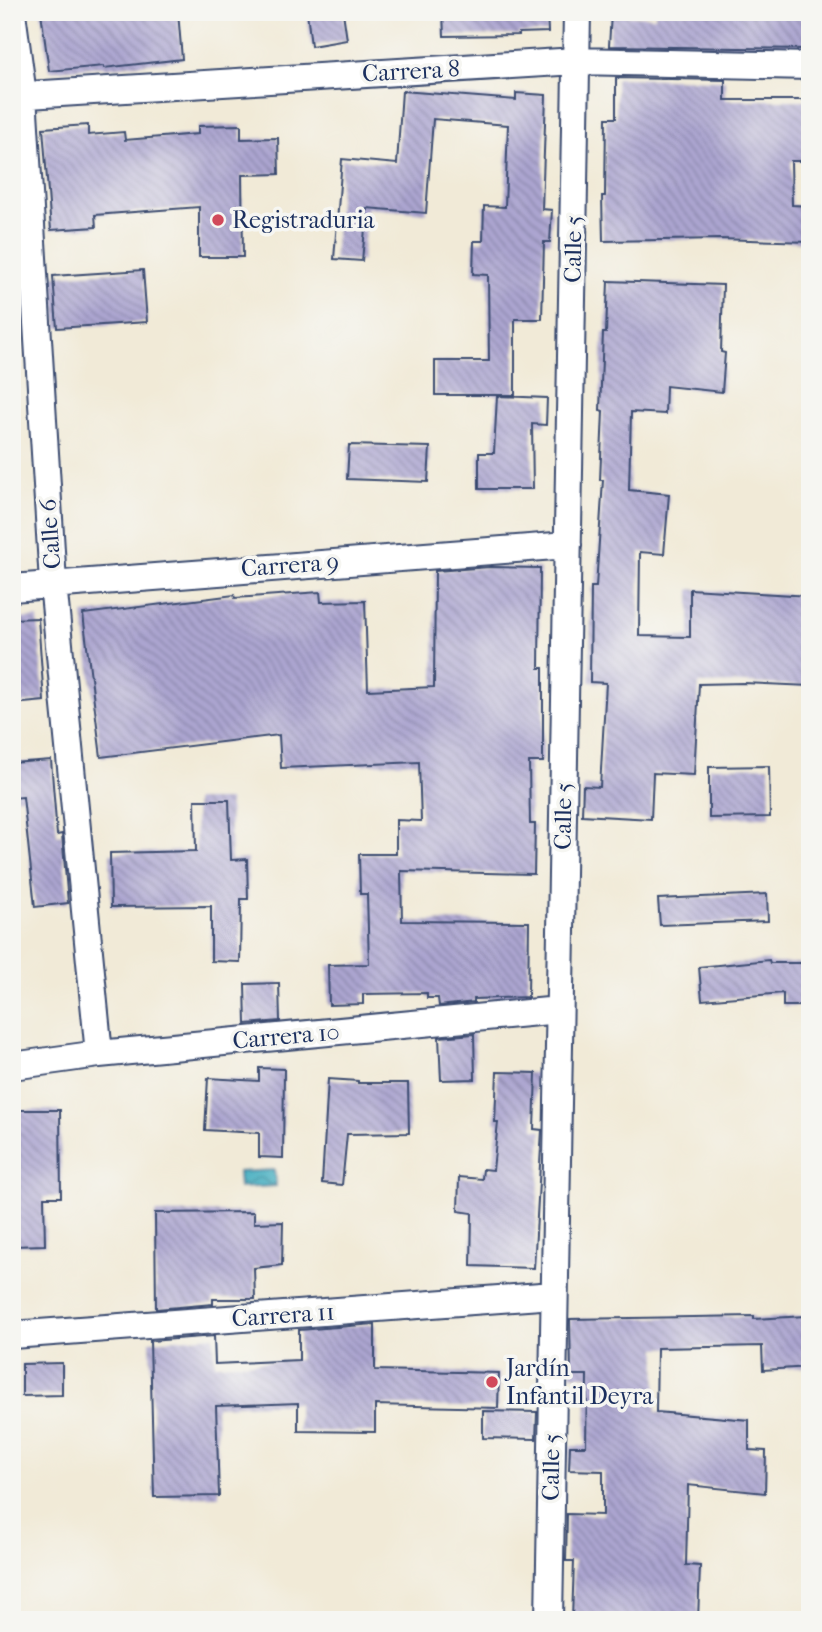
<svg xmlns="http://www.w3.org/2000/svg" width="822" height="1632" viewBox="0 0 822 1632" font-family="'IM FELL French Canon',serif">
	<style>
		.water { fill: url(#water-waves); stroke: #2e6e8f; stroke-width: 2 }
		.building { fill: url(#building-back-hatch) }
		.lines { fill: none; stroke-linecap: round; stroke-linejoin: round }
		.minor-casing { stroke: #3b4b70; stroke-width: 30 }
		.minor { stroke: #fff; stroke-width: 26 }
		.poi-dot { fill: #d1495b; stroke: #f6f6f2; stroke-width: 2.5 }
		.labels { text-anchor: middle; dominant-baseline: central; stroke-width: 7; stroke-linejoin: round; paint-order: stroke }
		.street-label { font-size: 24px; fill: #1b2f5e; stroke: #f6f6f2 }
		.poi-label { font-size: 24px; fill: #1b2f5e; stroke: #f6f6f2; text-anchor: start }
	</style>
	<defs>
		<pattern id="water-waves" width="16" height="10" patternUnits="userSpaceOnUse" patternTransform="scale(1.75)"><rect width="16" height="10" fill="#42adc0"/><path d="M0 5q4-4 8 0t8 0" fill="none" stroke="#368d9f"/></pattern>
		<pattern id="building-back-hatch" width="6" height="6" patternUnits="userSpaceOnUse" patternTransform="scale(1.75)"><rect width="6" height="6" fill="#aca5d0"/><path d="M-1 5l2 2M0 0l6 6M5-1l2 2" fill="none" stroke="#8b87ac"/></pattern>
	</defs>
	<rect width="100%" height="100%" fill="#f6f6f2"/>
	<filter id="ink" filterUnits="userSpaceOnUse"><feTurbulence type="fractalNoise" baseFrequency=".0143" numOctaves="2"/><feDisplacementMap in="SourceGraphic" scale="14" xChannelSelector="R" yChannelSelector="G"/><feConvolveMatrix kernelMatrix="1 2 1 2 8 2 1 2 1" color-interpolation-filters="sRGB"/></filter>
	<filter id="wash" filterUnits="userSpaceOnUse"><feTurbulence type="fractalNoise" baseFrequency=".00686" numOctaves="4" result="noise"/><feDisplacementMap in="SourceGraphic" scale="28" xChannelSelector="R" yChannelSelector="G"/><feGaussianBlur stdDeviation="1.57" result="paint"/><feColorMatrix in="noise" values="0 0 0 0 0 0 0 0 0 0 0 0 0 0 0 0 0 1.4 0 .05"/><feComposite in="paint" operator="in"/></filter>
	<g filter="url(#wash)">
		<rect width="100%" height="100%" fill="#f1ead7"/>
		<path class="water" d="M 274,1170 L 276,1186 L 239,1188 L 238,1172 Z"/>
		<g id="blocks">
			<path class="building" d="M 41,12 L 178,12 L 182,59 L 104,68 L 104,66 L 49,71 Z
				M 307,12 L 343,12 L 347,40 L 311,46 Z
				M 443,12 L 547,12 L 548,32 L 519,33 L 519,35 L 444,36 Z
				M 655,12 L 810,12 L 810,49 L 609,46 L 611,14 L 655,17 Z
				M 616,78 L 725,80 L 725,100 L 810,100 L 810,161 L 791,161 L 792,205 L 810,206 L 810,242 L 720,239 L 603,241 L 602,196 L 605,196 L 606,118 L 616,118 Z
				M 402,91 L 516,100 L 516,93 L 546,95 L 542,209 L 552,210 L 550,242 L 544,242 L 542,319 L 515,319 L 515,395 L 435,395 L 435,361 L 489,361 L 488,275 L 473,274 L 474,241 L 483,241 L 484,206 L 505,207 L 508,125 L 433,119 L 426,213 L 367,208 L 362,261 L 334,259 L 342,159 L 397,164 Z
				M 88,125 L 88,135 L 124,132 L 125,140 L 198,134 L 198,126 L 241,125 L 241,139 L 278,138 L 279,174 L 242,175 L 243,257 L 199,257 L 199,207 L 95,215 L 96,227 L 51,230 L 43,128 Z
				M 143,270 L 147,322 L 57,328 L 53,276 Z
				M 608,281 L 723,285 L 721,352 L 725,353 L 722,392 L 666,386 L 665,414 L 631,412 L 629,490 L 669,494 L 664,554 L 640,552 L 639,636 L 690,637 L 690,589 L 810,596 L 810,686 L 744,683 L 699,684 L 694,775 L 653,773 L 651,819 L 582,815 L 583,786 L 600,787 L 606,683 L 590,682 L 591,587 L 596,587 L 603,480 L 600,480 L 603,411 L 600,410 L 603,333 L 606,333 Z
				M 497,396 L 547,398 L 546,425 L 532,424 L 533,489 L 479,489 L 479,453 L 494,453 Z
				M 349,445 L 430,447 L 428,482 L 347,479 Z
				M 490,567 L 540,568 L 539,668 L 543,668 L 543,762 L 529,762 L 530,824 L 535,824 L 534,874 L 401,871 L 402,921 L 529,922 L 528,997 L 474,999 L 474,1002 L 439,1006 L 438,998 L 427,998 L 427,993 L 363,994 L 363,1004 L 329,1005 L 328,965 L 369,964 L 367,894 L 360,894 L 359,854 L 396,854 L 396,820 L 421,821 L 419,762 L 281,768 L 279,735 L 101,757 L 83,614 L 234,595 L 235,598 L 320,592 L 321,602 L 365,601 L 368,690 L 434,687 L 435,571 Z
				M 38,618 L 44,701 L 14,704 L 12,619 Z
				M 51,760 L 57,835 L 62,834 L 68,903 L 35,907 L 23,797 L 12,798 L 12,763 Z
				M 769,766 L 770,817 L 709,818 L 709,767 Z
				M 195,800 L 229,800 L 231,860 L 247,859 L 248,899 L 241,899 L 240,962 L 211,961 L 211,906 L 111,907 L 110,853 L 196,851 Z
				M 767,894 L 768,921 L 660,925 L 658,899 Z
				M 769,960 L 770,963 L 810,963 L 810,1006 L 783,1006 L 783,993 L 702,1000 L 699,967 Z
				M 279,983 L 280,1021 L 246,1024 L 245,984 Z
				M 474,1034 L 475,1079 L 441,1080 L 439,1037 Z
				M 259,1068 L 284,1069 L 283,1158 L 259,1157 L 259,1133 L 205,1130 L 208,1078 L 259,1081 Z
				M 497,1072 L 536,1073 L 534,1129 L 542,1130 L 534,1268 L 471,1266 L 472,1213 L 458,1211 L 459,1177 L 482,1179 L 483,1169 L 493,1170 L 498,1122 L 495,1122 Z
				M 328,1079 L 358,1081 L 358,1083 L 408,1083 L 409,1133 L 347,1134 L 342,1185 L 322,1183 Z
				M 12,1110 L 60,1110 L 61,1197 L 44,1197 L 45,1245 L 12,1246 Z
				M 254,1212 L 254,1223 L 283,1222 L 282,1265 L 254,1268 L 255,1299 L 213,1299 L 213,1304 L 156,1309 L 155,1213 Z
				M 754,1316 L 754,1319 L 806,1316 L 810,1367 L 763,1370 L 762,1346 L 657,1348 L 656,1412 L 749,1420 L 749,1450 L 766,1451 L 765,1493 L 688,1485 L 686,1565 L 700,1566 L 698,1620 L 572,1620 L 574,1561 L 566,1561 L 567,1514 L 603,1515 L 603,1471 L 569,1470 L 570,1446 L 586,1446 L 587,1375 L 571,1375 L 570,1319 Z
				M 375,1324 L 375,1370 L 499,1373 L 498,1408 L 375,1405 L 375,1432 L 298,1431 L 298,1403 L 216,1406 L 219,1496 L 154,1497 L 150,1341 L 214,1336 L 215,1364 L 299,1360 L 299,1330 Z
				M 62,1363 L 62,1395 L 22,1396 L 22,1364 Z
				M 483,1411 L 537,1412 L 536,1439 L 483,1438 Z"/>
		</g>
	</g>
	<g filter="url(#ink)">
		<use href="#blocks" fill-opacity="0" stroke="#3b4b70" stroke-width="2"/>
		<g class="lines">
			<defs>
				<path id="minor" d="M 12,13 L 23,95 L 53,583 L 99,1054
					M 12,96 L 576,61 L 810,66
					M 12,588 L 568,545
					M 12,1066 L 99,1054 L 559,1010
					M 12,1335 L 554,1295
					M 549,1620 L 577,12"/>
			</defs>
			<use href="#minor" class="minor-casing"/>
			<use href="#minor" class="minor"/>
		</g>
	</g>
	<g class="poi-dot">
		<circle cx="218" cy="220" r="7"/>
		<circle cx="492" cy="1382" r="7"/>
	</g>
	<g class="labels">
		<g class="street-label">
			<text transform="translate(411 71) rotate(-3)">Carrera 8</text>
			<text transform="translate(573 249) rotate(-89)">Calle 5</text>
			<text transform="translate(50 534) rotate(-94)">Calle 6</text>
			<text transform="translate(290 565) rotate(-4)">Carrera 9</text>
			<text transform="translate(563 816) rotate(-89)">Calle 5</text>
			<text transform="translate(286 1036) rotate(-5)">Carrera 10</text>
			<text transform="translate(283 1315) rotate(-4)">Carrera 11</text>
			<text transform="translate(551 1467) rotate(-89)">Calle 5</text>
		</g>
		<g class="poi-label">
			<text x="232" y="220">Registraduria</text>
			<text x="506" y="1368">Jardín<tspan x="506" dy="28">Infantil Deyra</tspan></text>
		</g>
	</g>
	<rect width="822" height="1632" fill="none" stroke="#f6f6f2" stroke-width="42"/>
</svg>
